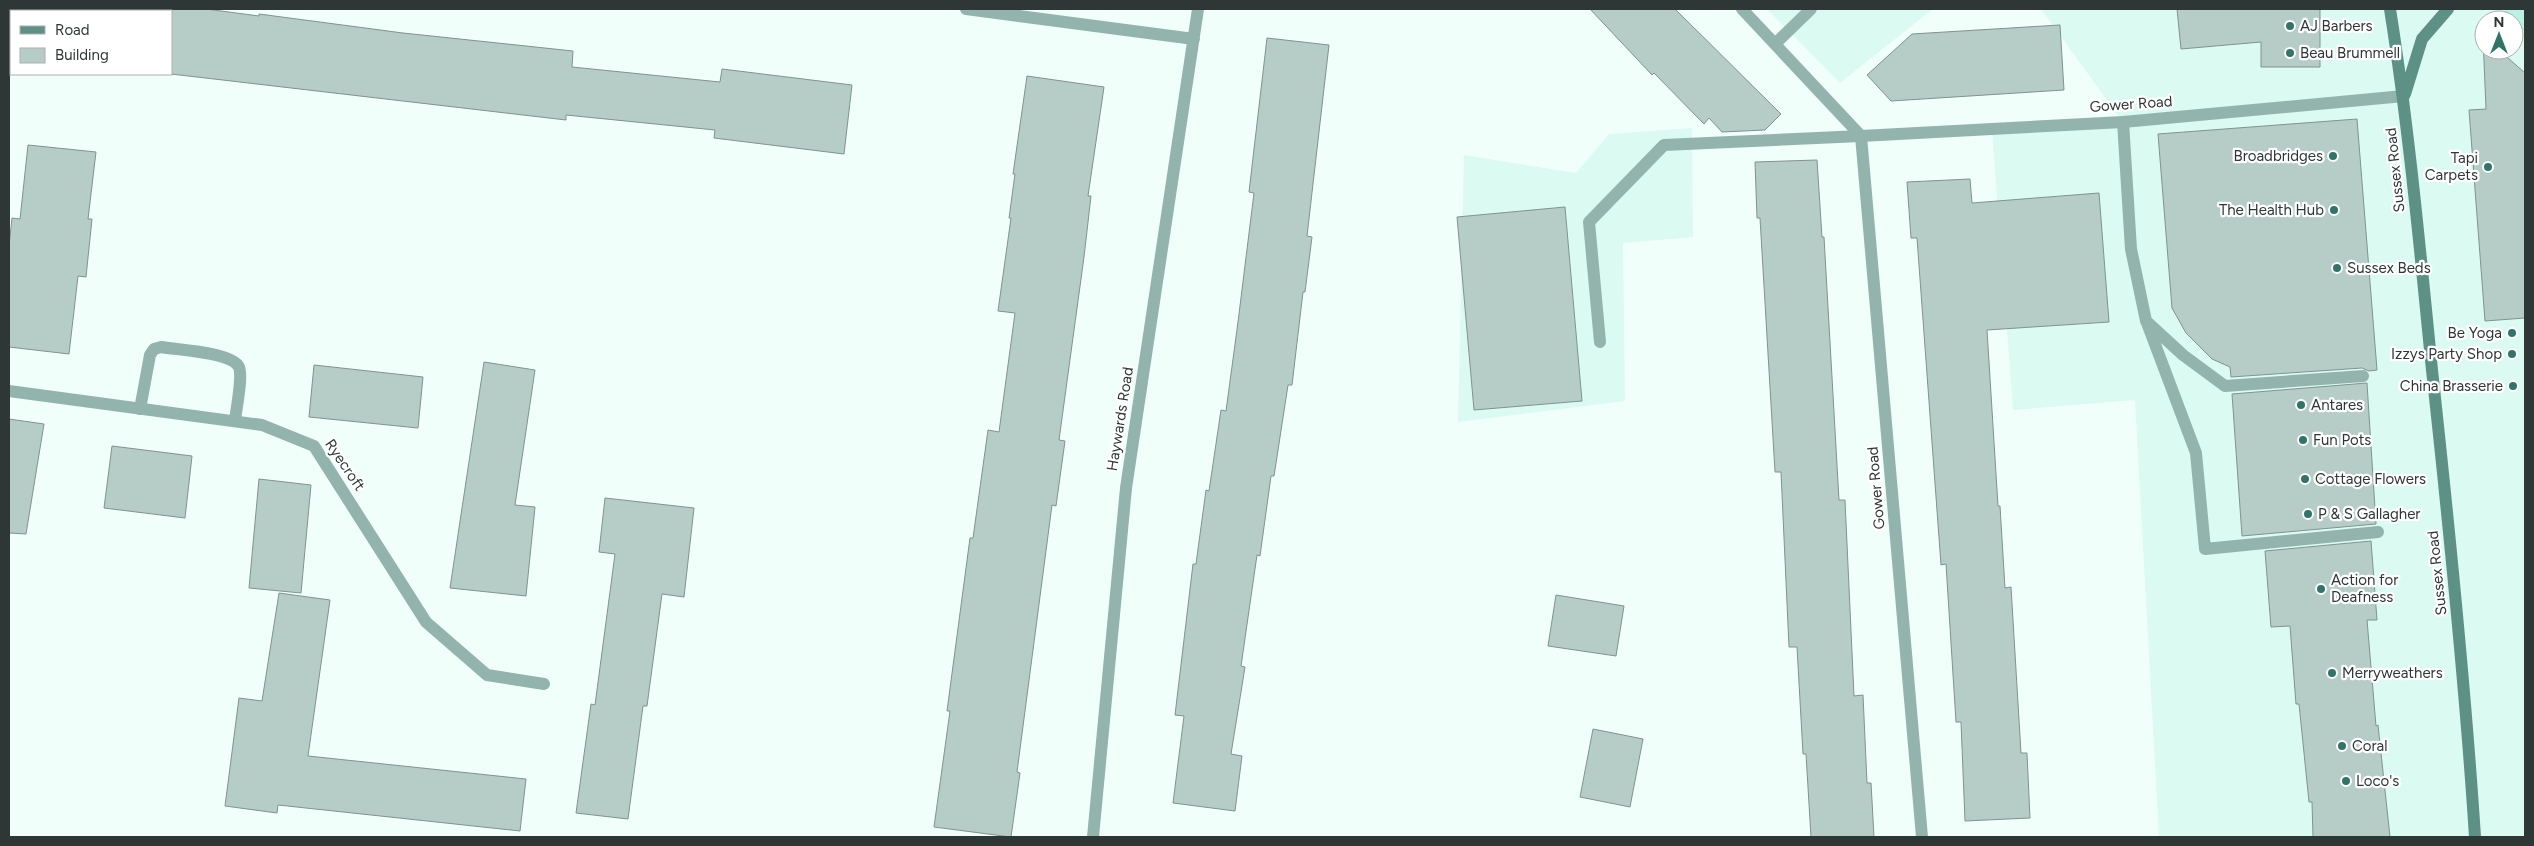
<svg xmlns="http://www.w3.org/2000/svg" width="2534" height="846" viewBox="0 0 2534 846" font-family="Figtree,sans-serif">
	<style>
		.built { fill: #dafaf2; fill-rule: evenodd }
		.green { fill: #b9f1e3 }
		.building { fill: #b6ccc6; stroke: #7f948f }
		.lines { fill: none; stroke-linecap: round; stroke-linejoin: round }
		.service { stroke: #93b4ac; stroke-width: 12 }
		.minor { stroke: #93b4ac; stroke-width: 12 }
		.secondary { stroke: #5e9185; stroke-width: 12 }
		.poi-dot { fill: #327568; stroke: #fff; stroke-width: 2 }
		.labels { text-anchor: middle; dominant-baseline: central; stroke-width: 4.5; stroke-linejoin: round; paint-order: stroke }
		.poi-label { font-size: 15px; fill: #2e3735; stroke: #fff; text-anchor: start }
		.street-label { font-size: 15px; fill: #2e3735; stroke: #fff }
	</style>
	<rect width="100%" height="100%" fill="#f1fffb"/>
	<path class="built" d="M 1767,9 L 1933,9 L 1840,83 Z
		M 2041,9 L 2525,9 L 2525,837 L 2159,837 L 2135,400 L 2013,410 L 1992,129 L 2122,121 ZM 2484,20 L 2514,20 L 2514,50 L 2484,50 Z
		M 1692,128 L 1693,237 L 1623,243 L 1625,401 L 1458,422 L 1464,155 L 1576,173 L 1609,134 Z"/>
	<path class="green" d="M 2507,9 L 2525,9 L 2525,32 L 2503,12 Z"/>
	<path class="building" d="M 171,9 L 206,9 L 259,16 L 259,14 L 403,33 L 573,51 L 572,67 L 720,82 L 722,69 L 852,85 L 844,154 L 714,138 L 715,130 L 566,115 L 566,120 L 171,74 Z
		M 1590,9 L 1675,9 L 1781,114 L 1765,130 L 1722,132 L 1709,118 L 1704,124 L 1654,73 L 1652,75 Z
		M 2177,9 L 2320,9 L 2320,67 L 2261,67 L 2261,42 L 2181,49 Z
		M 2060,25 L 2064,90 L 1891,101 L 1867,75 L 1912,34 Z
		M 2483,37 L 2484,50 L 2499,50 L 2525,73 L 2525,318 L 2485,321 L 2469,110 L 2486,109 Z
		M 1267,38 L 1329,45 L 1307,236 L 1312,237 L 1305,292 L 1303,292 L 1292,385 L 1288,385 L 1274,476 L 1271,476 L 1260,556 L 1257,555 L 1241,666 L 1245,667 L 1231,754 L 1242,756 L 1235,811 L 1173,803 L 1184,716 L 1175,715 L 1193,564 L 1196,564 L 1206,490 L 1209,491 L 1221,410 L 1226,411 L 1238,322 L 1254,193 L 1249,192 Z
		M 1027,76 L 1104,87 L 1088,196 L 1091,196 L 1084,257 L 1059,440 L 1065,441 L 1056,506 L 1052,505 L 1017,772 L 1020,773 L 1011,837 L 934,827 L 950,711 L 947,711 L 970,538 L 973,538 L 988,430 L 999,432 L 1015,313 L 998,311 L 1011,218 L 1009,218 L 1015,174 L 1013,174 Z
		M 2357,119 L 2377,370 L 2369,371 L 2362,368 L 2231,377 L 2230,367 L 2212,359 L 2186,333 L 2172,308 L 2158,134 Z
		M 28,145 L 96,152 L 88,219 L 92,219 L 86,277 L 78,276 L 69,354 L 9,347 L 9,246 L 12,218 L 20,219 Z
		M 1817,160 L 1822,237 L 1824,237 L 1839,500 L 1845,500 L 1854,696 L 1863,695 L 1867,783 L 1871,783 L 1874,837 L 1811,837 L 1806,754 L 1803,754 L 1797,647 L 1789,647 L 1781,472 L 1775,472 L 1760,218 L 1757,218 L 1755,162 Z
		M 1970,179 L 1972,203 L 2099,193 L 2109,322 L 1987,330 L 1998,506 L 2000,506 L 2005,588 L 2011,587 L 2021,753 L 2027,753 L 2030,818 L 1965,821 L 1961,722 L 1956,722 L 1946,564 L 1941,565 L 1917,238 L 1911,238 L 1907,182 Z
		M 1565,207 L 1582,401 L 1474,410 L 1457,217 Z
		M 484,362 L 535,370 L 515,505 L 535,507 L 526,596 L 450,588 Z
		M 314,365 L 423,377 L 418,428 L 309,417 Z
		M 2367,383 L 2376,524 L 2242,536 L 2232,394 Z
		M 9,419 L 44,424 L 26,534 L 9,533 Z
		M 112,446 L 192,456 L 185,518 L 104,508 Z
		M 259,479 L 311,485 L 301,593 L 249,588 Z
		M 605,498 L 694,508 L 684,597 L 662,594 L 647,706 L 643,706 L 628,819 L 576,813 L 591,704 L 595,705 L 615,554 L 599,552 Z
		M 2371,541 L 2377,620 L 2367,620 L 2376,726 L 2378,725 L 2390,837 L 2313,837 L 2312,802 L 2309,802 L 2299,704 L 2296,704 L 2290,626 L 2271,627 L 2265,551 Z
		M 279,593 L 330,600 L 308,756 L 526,779 L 520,831 L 278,805 L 277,813 L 225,806 L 239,698 L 262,701 Z
		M 1556,595 L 1624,606 L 1616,656 L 1548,646 Z
		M 1593,729 L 1643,739 L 1630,807 L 1580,797 Z"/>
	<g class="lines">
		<path class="service" d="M 2123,122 L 2131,249 L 2146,321 L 2183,355 L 2225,386 L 2363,376
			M 2147,323 L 2196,453 L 2205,549 L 2378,532
			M 1600,342 L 1589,222 L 1664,145 L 1861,136
			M 140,409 L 150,355 L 154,349 L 161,347 C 177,350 232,352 239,367 C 243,378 236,409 235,421"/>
		<path class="minor" d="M 966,9 L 1194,39
			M 1742,9 L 1861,136 L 1922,837
			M 1776,43 L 1811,9
			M 1861,136 L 2123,122 L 2404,96
			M 9,391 L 262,425 L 314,446 L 426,622 L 487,675 L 544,684
			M 1093,837 L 1126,488 L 1198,9"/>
		<path class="secondary" d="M 2390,9 C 2409,129 2420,250 2432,370 C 2449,526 2465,681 2475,837
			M 2405,94 L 2422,39 L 2448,9"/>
	</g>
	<g class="poi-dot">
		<circle cx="2290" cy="26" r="5"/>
		<circle cx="2290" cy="53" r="5"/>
		<circle cx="2333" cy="156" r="5"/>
		<circle cx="2488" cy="167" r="5"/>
		<circle cx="2334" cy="210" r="5"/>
		<circle cx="2337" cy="268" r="5"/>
		<circle cx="2512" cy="333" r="5"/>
		<circle cx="2512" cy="354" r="5"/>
		<circle cx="2513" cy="386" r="5"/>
		<circle cx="2301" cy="405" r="5"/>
		<circle cx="2303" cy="440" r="5"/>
		<circle cx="2305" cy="479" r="5"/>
		<circle cx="2308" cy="514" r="5"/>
		<circle cx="2321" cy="589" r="5"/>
		<circle cx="2332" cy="673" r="5"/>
		<circle cx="2342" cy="746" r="5"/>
		<circle cx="2346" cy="781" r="5"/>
	</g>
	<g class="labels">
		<g class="poi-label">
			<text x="2300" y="26">AJ Barbers</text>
			<text x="2300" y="53">Beau Brummell</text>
			<text x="2323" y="156" text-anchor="end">Broadbridges</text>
			<text x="2478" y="158" text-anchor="end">Tapi<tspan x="2478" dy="17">Carpets</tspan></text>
			<text x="2324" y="210" text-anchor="end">The Health Hub</text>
			<text x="2347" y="268">Sussex Beds</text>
			<text x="2502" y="333" text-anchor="end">Be Yoga</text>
			<text x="2502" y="354" text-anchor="end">Izzys Party Shop</text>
			<text x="2503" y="386" text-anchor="end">China Brasserie</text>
			<text x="2311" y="405">Antares</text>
			<text x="2313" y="440">Fun Pots</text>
			<text x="2315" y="479">Cottage Flowers</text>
			<text x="2318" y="514">P &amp; S Gallagher</text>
			<text x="2331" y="580">Action for<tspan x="2331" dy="17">Deafness</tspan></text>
			<text x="2342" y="673">Merryweathers</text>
			<text x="2352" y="746">Coral</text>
			<text x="2356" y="781">Loco's</text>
		</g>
		<g class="street-label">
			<text transform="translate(2131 104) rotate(-4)">Gower Road</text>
			<text transform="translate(2395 170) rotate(-96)">Sussex Road</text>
			<text transform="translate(1120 419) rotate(-81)">Haywards Road</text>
			<text transform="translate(345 465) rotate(56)">Ryecroft</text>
			<text transform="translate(1876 488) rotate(-95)">Gower Road</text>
			<text transform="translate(2437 573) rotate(-96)">Sussex Road</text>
		</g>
	</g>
	<rect width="2534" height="846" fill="none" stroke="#2e3735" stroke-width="20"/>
	<rect x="10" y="10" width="162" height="65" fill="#ffffff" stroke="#abafae"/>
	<rect x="20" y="26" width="25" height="8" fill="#5e9185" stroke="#abafae"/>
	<text x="55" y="35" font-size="15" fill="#2e3735">Road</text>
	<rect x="20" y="48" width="25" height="15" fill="#b6ccc6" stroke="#abafae"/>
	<text x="55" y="60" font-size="15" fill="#2e3735">Building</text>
	<g transform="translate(2499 35)"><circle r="24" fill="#ffffff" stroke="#abafae"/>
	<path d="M0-4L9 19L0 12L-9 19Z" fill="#327568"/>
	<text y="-8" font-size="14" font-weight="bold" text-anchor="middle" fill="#2e3735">N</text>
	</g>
</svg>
